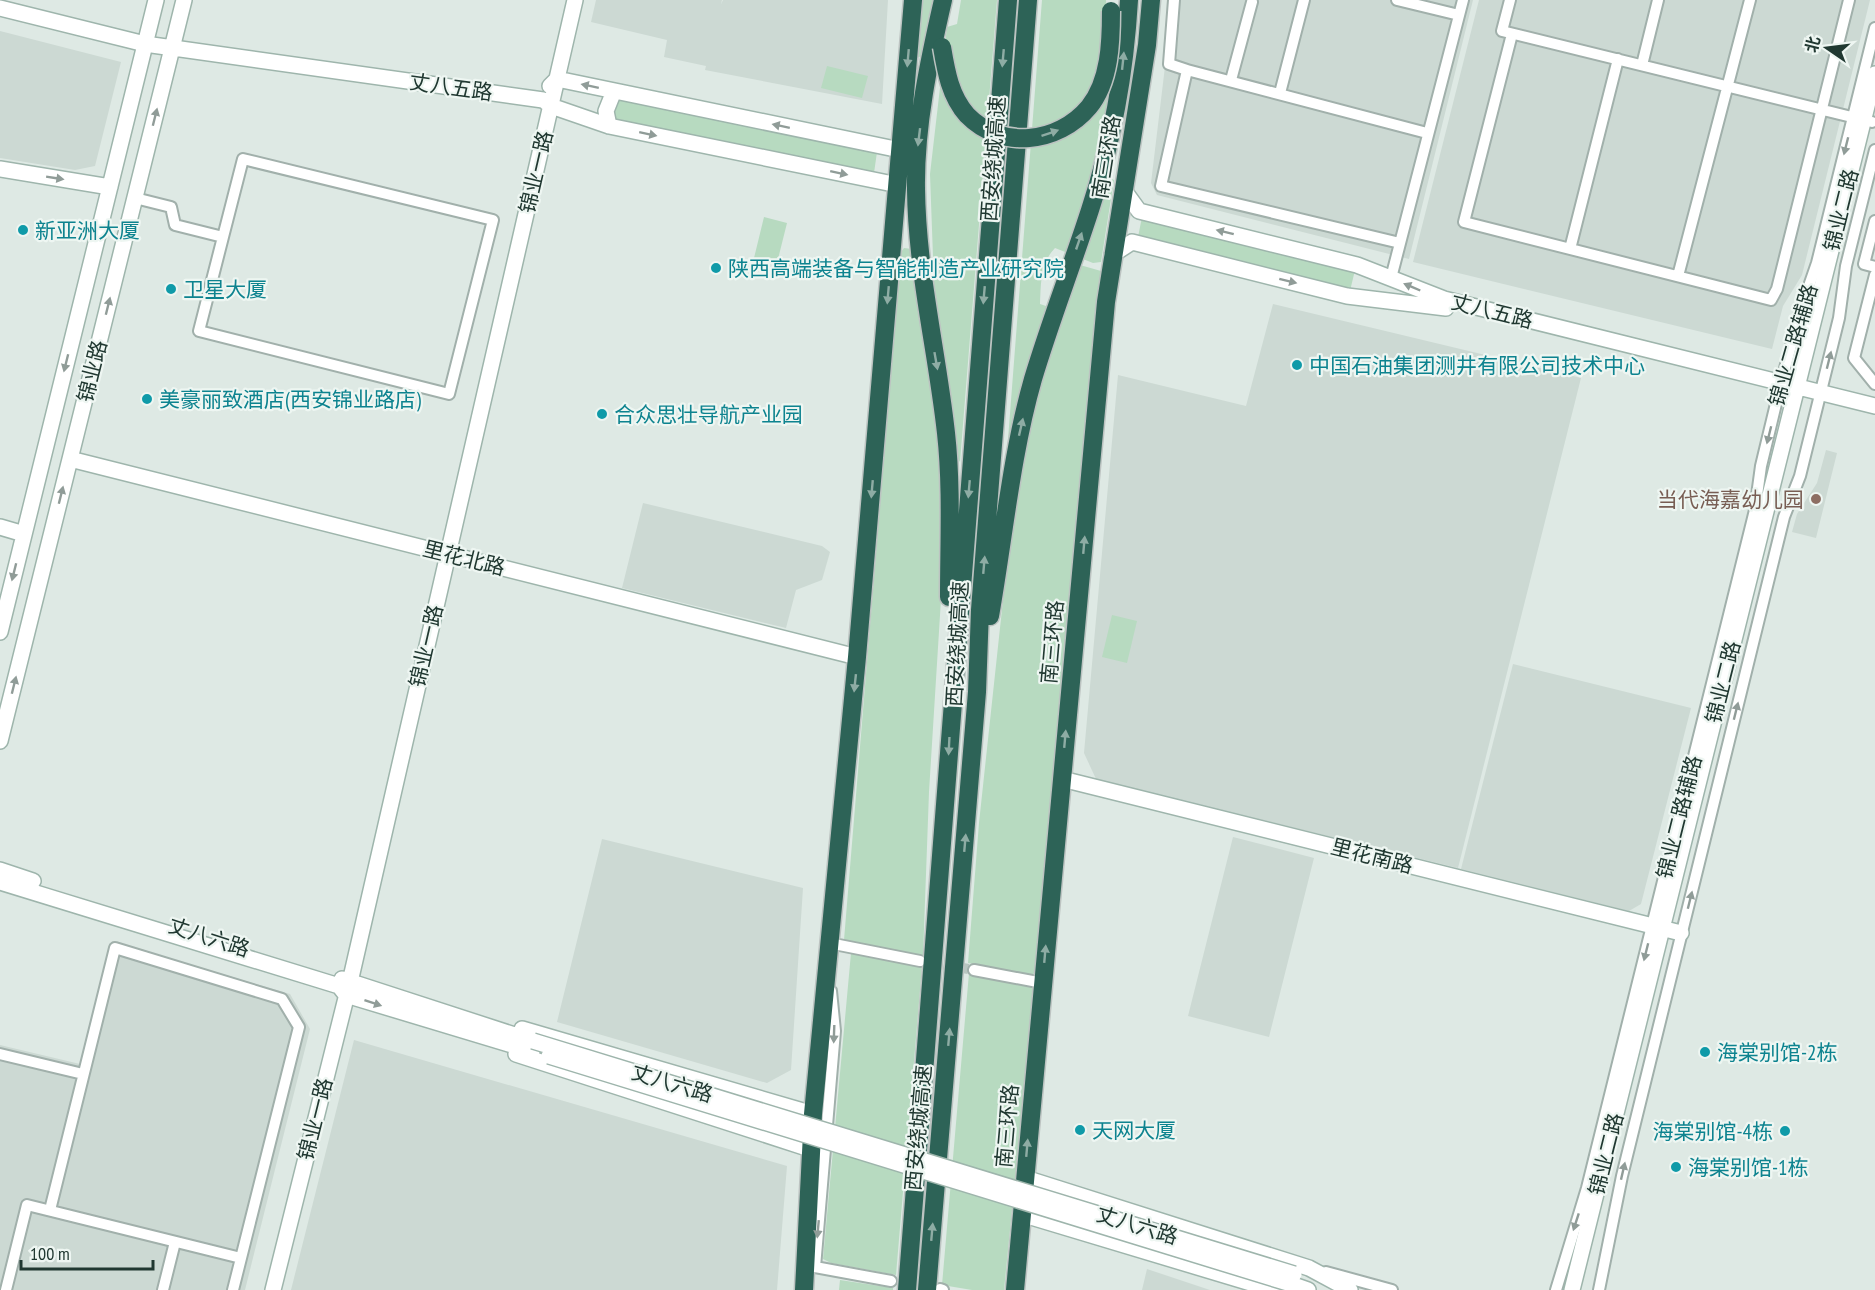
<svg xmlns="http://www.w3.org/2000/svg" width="1875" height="1290" viewBox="0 0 1875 1290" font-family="'PT Sans Narrow','Noto Sans SC',sans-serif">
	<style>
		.built { fill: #ccd9d3 }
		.green { fill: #b7dac0 }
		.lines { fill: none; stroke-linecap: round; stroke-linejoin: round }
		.street-tunnel { stroke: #b8c6c0; stroke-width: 10; stroke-dasharray: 10 5; stroke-linecap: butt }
		.street-casing { stroke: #a1b0ab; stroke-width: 14 }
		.secondary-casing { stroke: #9eb5ac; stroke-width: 18 }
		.highway-casing { stroke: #bcc3c1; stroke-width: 21 }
		.street { stroke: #fff; stroke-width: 10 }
		.secondary { stroke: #fff; stroke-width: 15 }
		.highway { stroke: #2d6357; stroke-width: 18 }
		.secondary-bridge-casing { stroke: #9eb5ac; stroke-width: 18; stroke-linecap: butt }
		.highway-bridge-casing { stroke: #bcc3c1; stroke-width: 21; stroke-linecap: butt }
		.secondary-bridge { stroke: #fff; stroke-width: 15 }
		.highway-bridge { stroke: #2d6357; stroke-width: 18 }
		.oneway { fill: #8eaca4 }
		.oneway2 { fill: #909c98 }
		.culture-dot { fill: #0f9aa8; stroke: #eef6f2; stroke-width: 2 }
		.education-dot { fill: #8d6e63; stroke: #eef6f2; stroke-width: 2 }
		.labels { text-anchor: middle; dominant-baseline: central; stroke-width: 4.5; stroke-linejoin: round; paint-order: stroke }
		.street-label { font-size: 21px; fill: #203831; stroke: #eef6f2 }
		.culture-label { font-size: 21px; fill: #0d838f; stroke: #eef6f2; text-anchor: start }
		.education-label { font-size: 21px; fill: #785e54; stroke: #eef6f2; text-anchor: end }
	</style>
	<rect width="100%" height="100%" fill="#dee9e4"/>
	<path class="built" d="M 596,0 L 722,0 L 721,4 L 723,0 L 888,0 L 882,104 L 705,70 L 706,66 L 664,57 L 667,40 L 591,22 Z
		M 1173,0 L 1473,0 L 1409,259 L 1157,195 L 1151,183 Z
		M 1479,0 L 1870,0 L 1802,275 L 1783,306 L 1772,349 L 1413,262 Z
		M 0,31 L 121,62 L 95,166 L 75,170 L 0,158 Z
		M 1273,304 L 1581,378 L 1458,868 L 1096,779 L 1084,753 L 1118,375 L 1246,406 Z
		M 1826,450 L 1837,453 L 1816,538 L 1792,532 L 1797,514 L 1817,483 Z
		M 643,503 L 822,546 L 830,552 L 822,580 L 796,590 L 786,628 L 622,588 Z
		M 1513,664 L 1691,708 L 1641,904 L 1629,911 L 1461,869 Z
		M 1233,837 L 1314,858 L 1269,1037 L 1188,1016 Z
		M 602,839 L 803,888 L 791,1070 L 767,1083 L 557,1022 Z
		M 112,941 L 290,994 L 310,1029 L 245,1290 L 0,1290 L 0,1045 L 80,1064 Z
		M 354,1040 L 787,1166 L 777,1290 L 291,1290 Z
		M 1147,1269 L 1210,1290 L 1142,1290 Z"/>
	<path class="green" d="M 923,0 L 936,0 L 928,56 L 918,57 Z
		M 961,0 L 997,0 L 960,462 L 957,457 L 934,284 L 930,174 L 947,27 L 957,24 Z
		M 1042,0 L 1106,0 L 1108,27 L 1123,28 L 1097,173 L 1114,180 L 1101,262 L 1093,263 L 1055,248 C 1040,263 1041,284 1040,304 L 1052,308 L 1011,449 L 1007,452 Z
		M 827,66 L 868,76 L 862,98 L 821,88 Z
		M 616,99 L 877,152 L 874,173 L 611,119 Z
		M 764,217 L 787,223 L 777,263 L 754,258 Z
		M 1142,217 L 1355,270 L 1350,291 L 1138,237 Z
		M 904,248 L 912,249 L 943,442 L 943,567 L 929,792 L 923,956 L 851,944 L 844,940 L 901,252 Z
		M 1080,265 L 1101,271 L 1036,970 L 1032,976 L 968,963 L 979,823 L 1014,498 L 1042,376 Z
		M 1112,615 L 1137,621 L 1127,663 L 1102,657 Z
		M 851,953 L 922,966 L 896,1275 L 831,1263 L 823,1259 Z
		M 969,973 L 1029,984 L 1034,988 L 1004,1290 L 972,1290 L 942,1285 Z
		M 840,1280 L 893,1288 L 893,1290 L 839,1290 Z"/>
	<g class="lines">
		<path class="street-tunnel" d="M 929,962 L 974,970"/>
		<defs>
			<path id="street" d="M 1174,0 L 1169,64 L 1187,70 L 1161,186 L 1400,243
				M 1397,0 L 1459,15
				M 1510,0 L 1502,31 L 1872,122
				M 1512,34 L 1464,222 L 1771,300 L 1777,289 L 1849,0
				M 1642,65 L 1658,0
				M 1187,70 L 1427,133
				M 1231,80 L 1252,2
				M 1280,93 L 1304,0
				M 135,198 L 171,207 L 175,225 L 223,237 L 243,159 L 493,220 L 449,394 L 199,331 L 223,237
				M 1875,221 L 1864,264 L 1875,267
				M 1570,249 L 1618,59
				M 1875,275 L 1854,358 L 1875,384
				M 1678,276 L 1750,0
				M 1391,278 L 1463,0
				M 829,943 L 920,961
				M 974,970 L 1043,983
				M 831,991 L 835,1031 L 815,1267 L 891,1281
				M 0,1054 L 83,1074
				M 50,1210 L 115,948 L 282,999 L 299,1027 L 233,1290
				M 1326,1272 L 1392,1290
				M 940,1289 L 943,1290
				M 6,1290 L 27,1205 L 241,1258
				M 163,1290 L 175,1242
				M 1556,1290 L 1587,1188 L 1755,510 L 1761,466 L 1781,383 L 1800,312 L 1817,263 L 1875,28
				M 1599,1290 L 1622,1176 L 1784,517 L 1800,476 L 1839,318 L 1846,266 L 1875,150"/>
			<path id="secondary" d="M 0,8 L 145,44 L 543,100 L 551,106 L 609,126 L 898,185
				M 550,86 L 557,79 L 900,150
				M 609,126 L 606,111 L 614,91
				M 0,169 L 110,187
				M 1123,189 L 1139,211 L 1357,265 L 1444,299 L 1875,406
				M 1112,255 L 1132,242 L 1347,296 L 1446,308
				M 70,459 L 857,657
				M 0,527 L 24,534
				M 0,632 L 156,0
				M 0,741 L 184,0
				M 1062,779 L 1681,933
				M 0,870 L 33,881
				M 0,882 L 339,986 L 346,995 L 532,1051
				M 342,979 L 533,1041
				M 522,1029 L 813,1114
				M 516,1054 L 810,1149
				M 1025,1178 L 1309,1268 L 1350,1290
				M 1021,1214 L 1274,1290
				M 1291,1284 L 1308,1290
				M 273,1290 L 350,982 L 575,0
				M 1572,1290 L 1875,74"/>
			<path id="highway" d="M 943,0 C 929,61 915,126 916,189 C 917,272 937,351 946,433 C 952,487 949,542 949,597
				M 990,616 C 1004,537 1011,456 1033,379 C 1050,322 1072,266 1090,210 C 1112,143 1125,70 1129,0
				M 804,1290 L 813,1114 L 857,657 L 913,0
				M 907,1290 L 1008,0
				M 927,1290 L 977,692 L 980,610 L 1028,0
				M 1015,1290 L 1106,302 L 1147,45 L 1151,0"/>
		</defs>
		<use href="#street" class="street-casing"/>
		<use href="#secondary" class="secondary-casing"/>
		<use href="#highway" class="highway-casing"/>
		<use href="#street" class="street"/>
		<use href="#secondary" class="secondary"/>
		<use href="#highway" class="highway"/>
		<defs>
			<path id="secondary-bridge" d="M 533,1041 L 1294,1274
				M 549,1056 L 1291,1284"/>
			<path id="highway-bridge" d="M 942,47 C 946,71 950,96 967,115 C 1001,150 1058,144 1089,107 C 1110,81 1111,42 1111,11"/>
		</defs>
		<use href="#secondary-bridge" class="secondary-bridge-casing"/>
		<use href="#highway-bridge" class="highway-bridge-casing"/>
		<use href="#secondary-bridge" class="secondary-bridge"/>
		<use href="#highway-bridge" class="highway-bridge"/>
	</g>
	<defs><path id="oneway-solid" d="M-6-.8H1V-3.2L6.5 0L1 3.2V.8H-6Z" transform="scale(1.5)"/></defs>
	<g class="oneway">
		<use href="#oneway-solid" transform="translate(908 58) rotate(95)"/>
		<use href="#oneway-solid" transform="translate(1003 58) rotate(95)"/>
		<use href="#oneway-solid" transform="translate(1123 61) rotate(-84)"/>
		<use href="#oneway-solid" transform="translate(1050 133) rotate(-19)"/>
		<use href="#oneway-solid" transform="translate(919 137) rotate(97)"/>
		<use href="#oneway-solid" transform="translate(1079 241) rotate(-71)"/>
		<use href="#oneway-solid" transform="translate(888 295) rotate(95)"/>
		<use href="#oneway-solid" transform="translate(984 295) rotate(95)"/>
		<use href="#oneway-solid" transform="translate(936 361) rotate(80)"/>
		<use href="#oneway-solid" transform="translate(1021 427) rotate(-77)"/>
		<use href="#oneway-solid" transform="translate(872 489) rotate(95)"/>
		<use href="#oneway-solid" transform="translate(969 489) rotate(95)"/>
		<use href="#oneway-solid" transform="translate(1084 545) rotate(-85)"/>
		<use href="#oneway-solid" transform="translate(984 565) rotate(-85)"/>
		<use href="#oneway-solid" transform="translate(855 683) rotate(96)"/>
		<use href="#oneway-solid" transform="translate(1065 739) rotate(-85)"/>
		<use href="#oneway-solid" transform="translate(949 746) rotate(93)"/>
		<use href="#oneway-solid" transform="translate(965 843) rotate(-85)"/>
		<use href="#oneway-solid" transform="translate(1045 954) rotate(-85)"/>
		<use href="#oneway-solid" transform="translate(949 1037) rotate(-85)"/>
		<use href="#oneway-solid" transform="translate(1027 1148) rotate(-85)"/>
		<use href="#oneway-solid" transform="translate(932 1232) rotate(-85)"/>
	</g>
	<g class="oneway2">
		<use href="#oneway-solid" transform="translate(590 86) rotate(-168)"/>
		<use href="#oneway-solid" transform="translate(155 117) rotate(-76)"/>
		<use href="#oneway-solid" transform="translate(781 126) rotate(-168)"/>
		<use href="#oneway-solid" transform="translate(648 134) rotate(12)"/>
		<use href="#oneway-solid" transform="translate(1846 146) rotate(104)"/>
		<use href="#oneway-solid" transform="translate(839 173) rotate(12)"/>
		<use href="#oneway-solid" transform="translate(55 178) rotate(9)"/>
		<use href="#oneway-solid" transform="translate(1225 232) rotate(-166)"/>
		<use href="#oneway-solid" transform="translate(1288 281) rotate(14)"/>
		<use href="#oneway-solid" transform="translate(1412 287) rotate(-157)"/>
		<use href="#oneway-solid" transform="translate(108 306) rotate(-76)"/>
		<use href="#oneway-solid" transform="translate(1829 360) rotate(-76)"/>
		<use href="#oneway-solid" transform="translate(66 363) rotate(104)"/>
		<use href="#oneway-solid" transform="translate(1769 435) rotate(104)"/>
		<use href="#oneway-solid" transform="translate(61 495) rotate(-76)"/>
		<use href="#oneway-solid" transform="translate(14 572) rotate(104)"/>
		<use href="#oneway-solid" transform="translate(14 685) rotate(-76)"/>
		<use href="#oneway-solid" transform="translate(1736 711) rotate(-76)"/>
		<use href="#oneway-solid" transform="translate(1690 900) rotate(-76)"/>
		<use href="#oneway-solid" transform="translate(1646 952) rotate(104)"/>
		<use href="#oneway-solid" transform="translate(373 1003) rotate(18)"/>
		<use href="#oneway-solid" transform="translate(834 1034) rotate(92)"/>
		<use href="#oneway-solid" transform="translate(1623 1171) rotate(-77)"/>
		<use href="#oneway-solid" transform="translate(1576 1222) rotate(108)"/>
		<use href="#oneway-solid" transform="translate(818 1229) rotate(95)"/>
	</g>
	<g class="culture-dot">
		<circle cx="23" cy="230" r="6"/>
		<circle cx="716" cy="268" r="6"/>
		<circle cx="171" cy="289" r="6"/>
		<circle cx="1297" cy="365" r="6"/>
		<circle cx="147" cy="399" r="6"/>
		<circle cx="602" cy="414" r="6"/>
		<circle cx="1705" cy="1052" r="6"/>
		<circle cx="1080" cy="1130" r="6"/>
		<circle cx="1785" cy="1131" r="6"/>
		<circle cx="1676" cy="1167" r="6"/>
	</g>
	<circle class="education-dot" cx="1816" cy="499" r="6"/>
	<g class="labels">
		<g class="street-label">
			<text transform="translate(451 87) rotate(8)">丈八五路</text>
			<text transform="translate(1106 157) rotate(-81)">南三环路</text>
			<text transform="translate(993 159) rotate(-86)">西安绕城高速</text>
			<text transform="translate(536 172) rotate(-77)">锦业一路</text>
			<text transform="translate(1841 210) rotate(-76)">锦业二路</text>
			<text transform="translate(1492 311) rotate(14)">丈八五路</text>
			<text transform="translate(1793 345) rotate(-74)">锦业二路辅路</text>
			<text transform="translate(92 371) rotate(-76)">锦业路</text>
			<text transform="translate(464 558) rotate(14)">里花北路</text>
			<text transform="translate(1052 642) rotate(-85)">南三环路</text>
			<text transform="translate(957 644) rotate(-87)">西安绕城高速</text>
			<text transform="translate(426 646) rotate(-77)">锦业一路</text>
			<text transform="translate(1723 682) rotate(-76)">锦业二路</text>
			<text transform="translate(1679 817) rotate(-76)">锦业二路辅路</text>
			<text transform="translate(1372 856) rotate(14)">里花南路</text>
			<text transform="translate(209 937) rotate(18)">丈八六路</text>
			<text transform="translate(672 1083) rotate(17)">丈八六路</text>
			<text transform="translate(315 1119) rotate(-76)">锦业一路</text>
			<text transform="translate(1007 1126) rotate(-85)">南三环路</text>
			<text transform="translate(918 1128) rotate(-85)">西安绕城高速</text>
			<text transform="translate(1606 1154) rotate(-76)">锦业二路</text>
			<text transform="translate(1137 1225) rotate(17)">丈八六路</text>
		</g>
		<g class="culture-label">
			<text x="35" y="230">新亚洲大厦</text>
			<text x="728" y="268">陕西高端装备与智能制造产业研究院</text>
			<text x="183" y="289">卫星大厦</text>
			<text x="1309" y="365">中国石油集团测井有限公司技术中心</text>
			<text x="159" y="399">美豪丽致酒店(西安锦业路店)</text>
			<text x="614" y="414">合众思壮导航产业园</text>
			<text x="1717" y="1052">海棠别馆-2栋</text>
			<text x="1092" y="1130">天网大厦</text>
			<text x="1773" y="1131" text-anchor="end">海棠别馆-4栋</text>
			<text x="1688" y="1167">海棠别馆-1栋</text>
		</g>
		<g class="education-label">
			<text x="1804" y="499">当代海嘉幼儿园</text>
		</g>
	</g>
	<g transform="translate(1827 48) rotate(284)" stroke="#eef6f2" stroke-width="4.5" paint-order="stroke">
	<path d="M0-4.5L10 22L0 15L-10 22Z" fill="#203831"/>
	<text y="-9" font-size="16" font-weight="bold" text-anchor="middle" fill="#203831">北</text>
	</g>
	<path d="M21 1260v9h132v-9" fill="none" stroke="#203831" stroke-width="3"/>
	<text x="30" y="1260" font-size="18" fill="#203831" stroke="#eef6f2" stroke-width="4.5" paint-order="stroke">100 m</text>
</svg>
